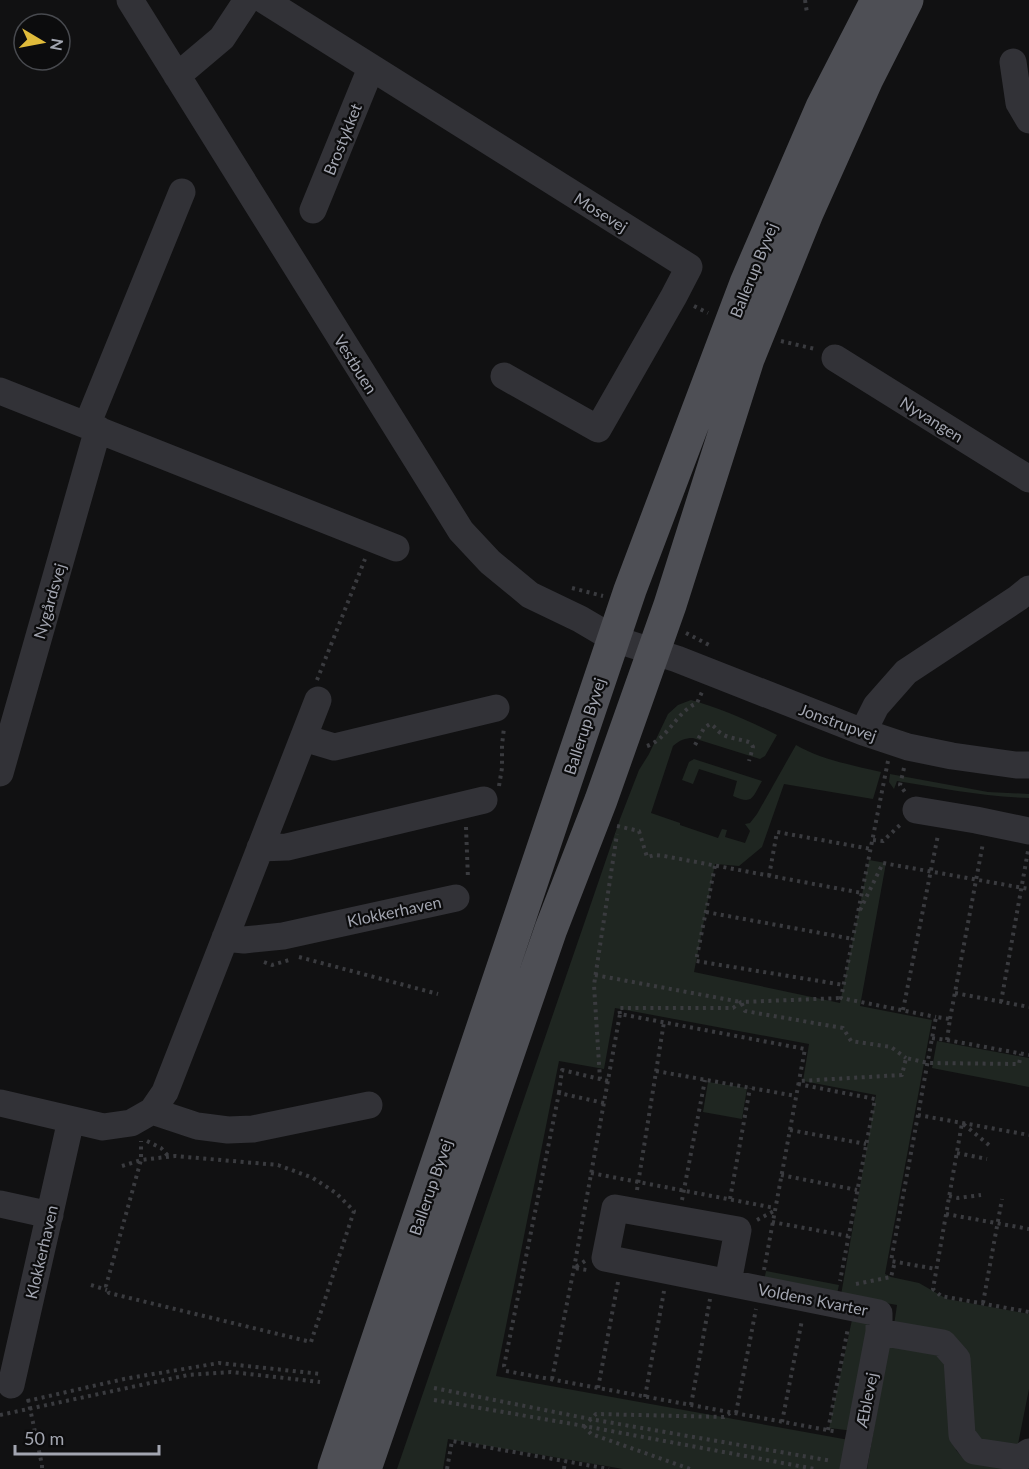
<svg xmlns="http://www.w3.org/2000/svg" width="1029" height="1469" viewBox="0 0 1029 1469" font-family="Lato,sans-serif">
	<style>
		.green { fill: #1f2621 }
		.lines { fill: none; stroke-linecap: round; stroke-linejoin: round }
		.path { stroke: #3a3b3f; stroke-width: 4; stroke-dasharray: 3 4.5; stroke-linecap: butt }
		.minor { stroke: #323237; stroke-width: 27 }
		.major { stroke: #4e4f55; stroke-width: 33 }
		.labels { text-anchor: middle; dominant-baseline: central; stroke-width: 4.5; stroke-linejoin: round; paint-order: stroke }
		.street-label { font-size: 16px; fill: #a3a6b1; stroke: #0c0c0d }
	</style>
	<rect width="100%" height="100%" fill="#111112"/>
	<path class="green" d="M 691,700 C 720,708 750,721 777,735 L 765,756 L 760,759 L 693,738 C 685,738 680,740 673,746 L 651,813 L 680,823 L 680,825 L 718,838 L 722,829 L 727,830 L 725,837 L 745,843 L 750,831 L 745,824 L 750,823 L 757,814 L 796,745 C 819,759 855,766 881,772 L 873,799 L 784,784 L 762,847 L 739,866 L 715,864 L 694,972 L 840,1003 L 869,860 L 886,863 L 860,1006 L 932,1020 L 885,1274 L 891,1277 L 919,1283 L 947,1299 L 1029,1314 L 1029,1389 L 1017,1449 L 976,1442 L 965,1361 L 894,1325 L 897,1305 L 841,1295 L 876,1095 L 803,1081 L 809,1044 L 615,1008 L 604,1069 L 559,1061 L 496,1376 L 849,1440 L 844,1469 L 623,1469 L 448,1439 L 443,1469 L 397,1469 L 620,819 L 639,770 L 649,754 L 668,714 L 678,705 Z
		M 694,759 L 700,761 L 762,781 C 752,798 753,805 733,796 L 737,781 L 699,769 L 693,784 L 682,780 L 689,762 Z
		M 890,774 L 988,792 L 1029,794 L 1029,798 C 985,797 941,788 897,781 L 894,789 L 889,782 Z
		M 937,1041 L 1029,1058 L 1029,1087 L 932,1068 Z
		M 708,1082 L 747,1088 L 742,1119 L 703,1112 Z
		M 766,1271 L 839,1285 L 837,1294 L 764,1281 Z
		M 853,1315 L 869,1321 L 854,1431 L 829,1428 Z
		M 892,1345 L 939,1351 L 947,1361 L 956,1450 L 962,1457 L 1019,1469 L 867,1469 L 888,1348 Z"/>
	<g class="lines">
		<path class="path" d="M 805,0 L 807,13
			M 694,306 L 708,313
			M 781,341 L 815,349
			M 572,588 L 603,596
			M 686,633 L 711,646
			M 317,680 L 365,559
			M 695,745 L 704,728 L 710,724 C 715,726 717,731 722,734 C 730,739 742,739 751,743 L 753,747 L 749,761
			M 647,746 C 669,738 676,712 697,703 L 702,692
			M 888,761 L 841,998 L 936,1017
			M 904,768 L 900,785 L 905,792
			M 499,786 L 502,768 L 502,745 L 504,728
			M 617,826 L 639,831 L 647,857 L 655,855 L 664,856 L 862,893
			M 466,827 L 468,879
			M 873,840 L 883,841 L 900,825
			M 715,866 L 696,961 L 844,985
			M 769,876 L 777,832 L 871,849
			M 860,910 L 883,863 L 1029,889
			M 706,912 L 853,939
			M 299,957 L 438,994
			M 264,962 L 272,965 L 289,960
			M 595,975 L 741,1002 L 745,1011 L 843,1028 L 851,1041 L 891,1047 L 906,1058
			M 955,993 L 1029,1007
			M 1001,1002 L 1028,851
			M 903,1010 L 938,835
			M 620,1014 L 619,1008 L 733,1008 L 741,1002 L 841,998
			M 950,1019 L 983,843
			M 932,1038 L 947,1040 L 950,1019 L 936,1017 C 930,1049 924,1082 918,1115 L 1029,1135
			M 947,1040 L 1029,1055
			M 656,1071 L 796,1096
			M 608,1081 L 600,1079 L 594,985 L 617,834
			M 798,1084 L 875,1099 L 840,1281
			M 559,1093 L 562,1070 L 600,1079
			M 604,1103 L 559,1093 L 504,1366 L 506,1371 L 838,1432
			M 918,1115 L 891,1261 L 936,1269
			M 790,1130 L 866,1144
			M 147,1141 L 161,1148 L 169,1157
			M 989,1145 L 962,1123 L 933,1289 L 941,1296 L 1029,1312
			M 957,1153 L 987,1159
			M 122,1166 L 141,1160 L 175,1156 L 278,1165 L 313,1178 L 336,1193 L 354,1211 L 311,1342 L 109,1293 L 106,1286 L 141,1160 L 141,1141
			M 591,1173 L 775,1208
			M 781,1175 L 857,1190
			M 637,1190 L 664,1022
			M 949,1196 L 958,1198 L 981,1195
			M 730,1199 L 750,1088
			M 682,1200 L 705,1080
			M 946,1214 L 1029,1229
			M 757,1220 L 774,1211
			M 772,1222 L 848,1236
			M 585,1261 L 574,1268 L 587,1270
			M 764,1270 L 799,1081 L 902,1075 L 906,1058 L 928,1063 L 1019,1064 L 1021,1054
			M 856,1284 L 891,1277 L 895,1262
			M 91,1285 L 107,1290
			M 983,1303 L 1002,1199
			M 552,1379 L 574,1268 L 620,1014 L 805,1049 L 799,1081
			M 434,1388 L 590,1419 L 832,1461
			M 598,1388 L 618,1282
			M 645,1397 L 664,1291
			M 28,1399 L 42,1465 L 42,1469
			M 434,1400 L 584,1426 L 815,1469
			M 27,1401 L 124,1379 L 219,1363 L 321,1374
			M 691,1405 L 710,1299
			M 736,1413 L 756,1309
			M 0,1415 L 188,1375 L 231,1372 L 320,1382
			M 589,1421 L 596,1414 L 724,1417 L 730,1413
			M 782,1422 L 802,1320
			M 584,1426 L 591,1434 L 690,1469
			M 828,1430 L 848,1328
			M 447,1469 L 452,1441 L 609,1469
			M 564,1469 L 565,1461"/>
		<path class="minor" d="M 130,0 L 461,531 L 490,562 L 530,595 L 580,619 L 614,639 L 677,659 L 863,732 L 908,747 L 952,756 L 1016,765 L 1029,765
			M 264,0 L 689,267 L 674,296 L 598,429 L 504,376
			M 1013,62 L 1019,103 L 1029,120
			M 177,76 L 222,38 L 247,0
			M 313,210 L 371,68
			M 835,358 L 1029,479
			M 0,391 L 396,548
			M 87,425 L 182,192
			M 863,732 L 876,706 L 906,672 L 1018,598 L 1029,589
			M 304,738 L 334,747 L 496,708
			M 0,773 L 98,429
			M 916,810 L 976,820 L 1029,831
			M 260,848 L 287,847 L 484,800
			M 225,938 L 244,940 L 283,936 L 456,898
			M 0,1103 L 103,1127 L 131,1123 L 152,1111 L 165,1092 L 318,700
			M 152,1111 L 197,1126 L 228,1130 L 253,1129 L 369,1105
			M 0,1204 L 50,1215
			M 728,1282 L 738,1230 L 615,1208 L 605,1258 L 879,1313 L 879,1332 L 853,1469
			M 879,1332 L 943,1343 L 957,1359 L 962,1435 L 974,1451 L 1020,1458 L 1029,1452
			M 11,1385 L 71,1120"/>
		<path class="major" d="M 334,1469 L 630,590 L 746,283 L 822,107 L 877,0
			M 365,1469 L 551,929 L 601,800 L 670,605 L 748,359 L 807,213 L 867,79 L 907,0"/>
	</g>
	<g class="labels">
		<g class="street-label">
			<text transform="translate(342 139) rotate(-68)">Brostykket</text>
			<text transform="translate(601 212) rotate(32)">Mosevej</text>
			<text transform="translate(753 270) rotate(-68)">Ballerup Byvej</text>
			<text transform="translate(356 364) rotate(58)">Vestbuen</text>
			<text transform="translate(932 419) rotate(32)">Nyvangen</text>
			<text transform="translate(49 601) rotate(-74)">Nygårdsvej</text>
			<text transform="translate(838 722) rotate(20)">Jonstrupvej</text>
			<text transform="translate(584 726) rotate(-72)">Ballerup Byvej</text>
			<text transform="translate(394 911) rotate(-12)">Klokkerhaven</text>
			<text transform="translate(430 1187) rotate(-71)">Ballerup Byvej</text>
			<text transform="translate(41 1252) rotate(-77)">Klokkerhaven</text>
			<text transform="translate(813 1299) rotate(11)">Voldens Kvarter</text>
			<text transform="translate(866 1400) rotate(-79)">Æblevej</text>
		</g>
	</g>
	<g transform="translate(42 42) rotate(100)"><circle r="28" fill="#0c0c0d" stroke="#484a4f" stroke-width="1.5"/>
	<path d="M0-4.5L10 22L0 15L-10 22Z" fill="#e0bb3b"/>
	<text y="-9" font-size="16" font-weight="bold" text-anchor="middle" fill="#a3a6b1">N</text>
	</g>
	<path d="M15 1445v9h144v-9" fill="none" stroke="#a3a6b1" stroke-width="3"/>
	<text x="24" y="1445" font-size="18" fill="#a3a6b1" stroke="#0c0c0d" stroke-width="4.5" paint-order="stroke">50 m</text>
</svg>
